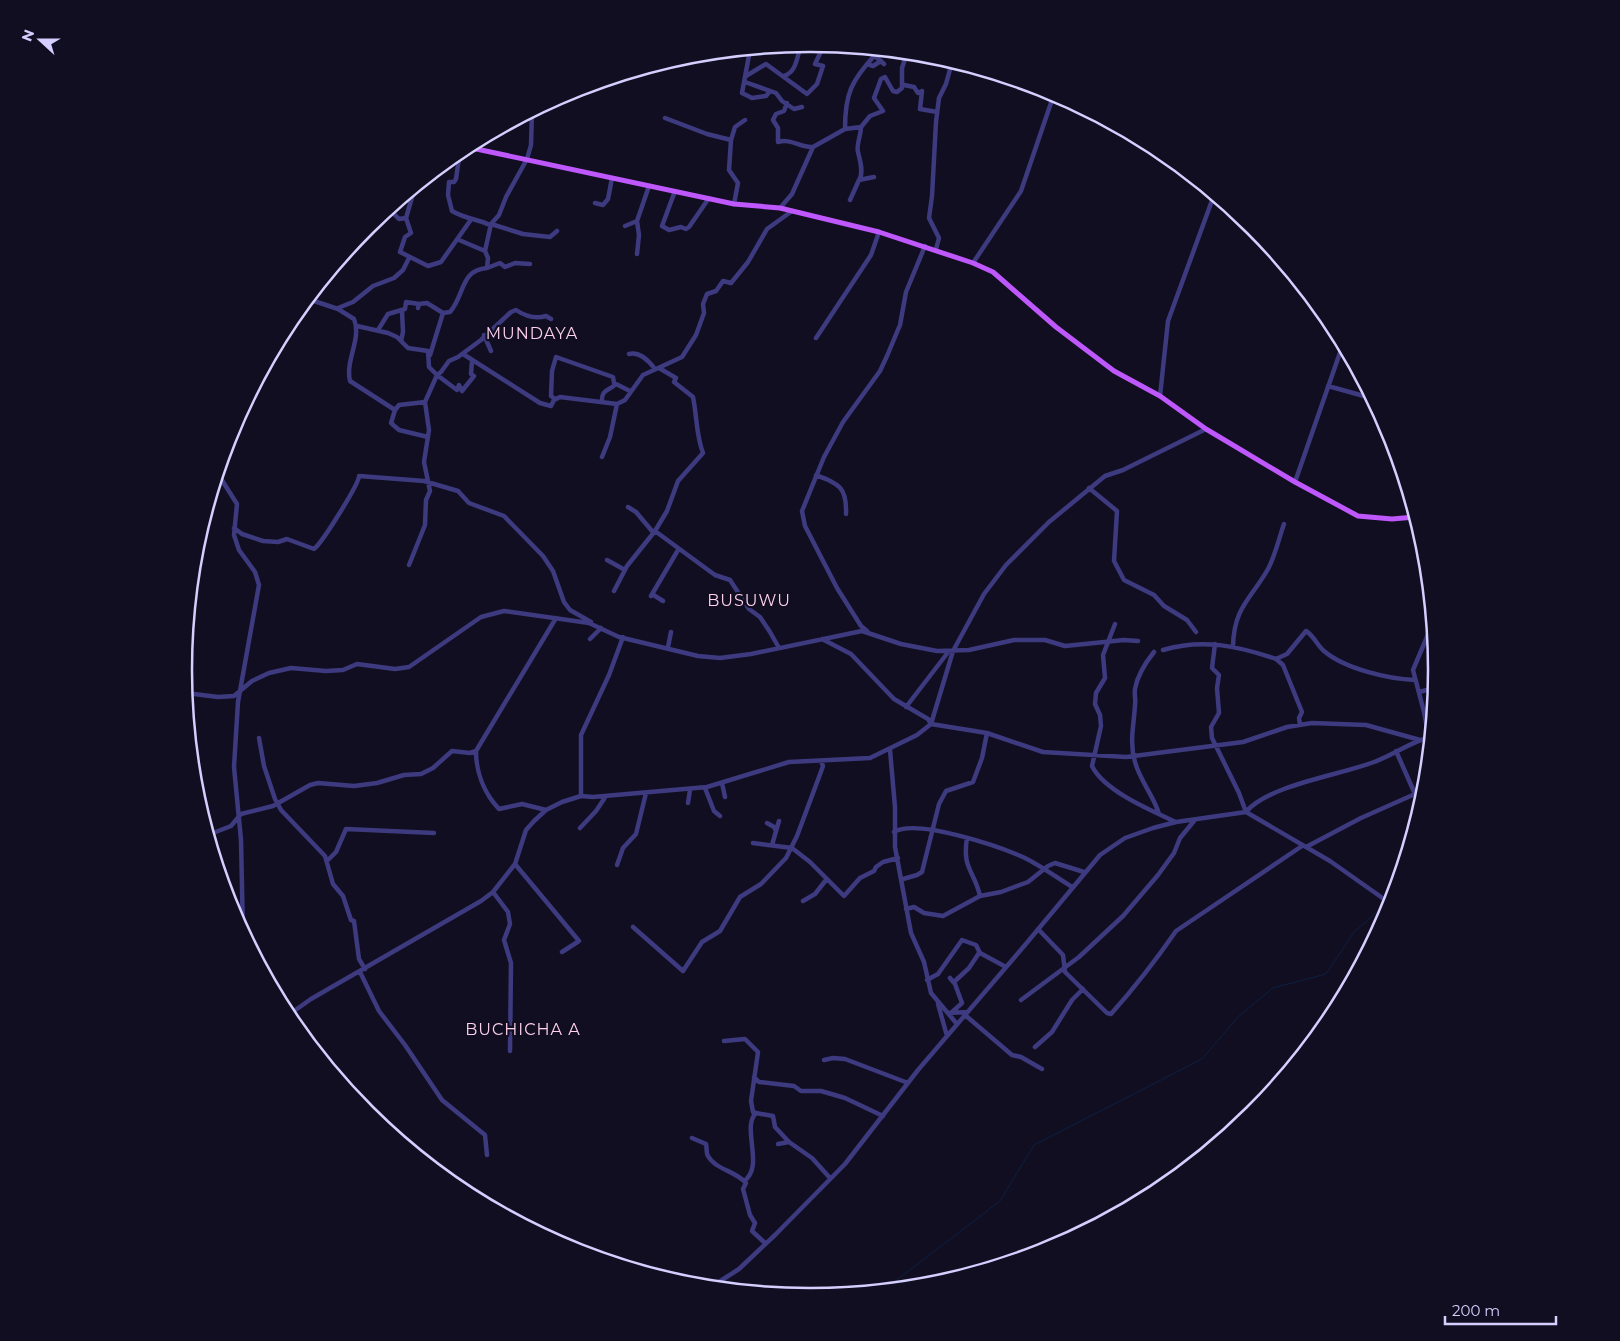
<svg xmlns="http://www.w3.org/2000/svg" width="1620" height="1341" viewBox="0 0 1620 1341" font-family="Montserrat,sans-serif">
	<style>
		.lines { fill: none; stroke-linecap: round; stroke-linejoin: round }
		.stream { stroke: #0c2042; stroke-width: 1 }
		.minor { stroke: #3d3a7f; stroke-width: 4.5 }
		.major { stroke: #bf58fc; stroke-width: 5 }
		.labels { text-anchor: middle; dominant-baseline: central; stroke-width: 4.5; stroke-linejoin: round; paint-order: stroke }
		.quarter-label { font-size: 16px; letter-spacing: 1px; fill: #fed1ed; stroke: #110e21 }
		.rim { fill: none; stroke: #d4cffe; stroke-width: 2.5 }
	</style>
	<rect width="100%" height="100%" fill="#110e21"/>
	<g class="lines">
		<path class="stream" d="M 1390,898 L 1394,893
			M 891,1289 L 898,1279 L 1000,1201 L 1034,1145 L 1202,1059 L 1239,1016 L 1273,988 L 1326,974 L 1354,932 L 1386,904"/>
		<path class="minor" d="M 750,50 L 742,93 L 752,98 L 766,96 L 770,91
			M 873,50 L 876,57 L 884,64
			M 875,55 C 851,81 845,94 845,129 L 861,127 L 870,116 L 883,111 L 874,98 L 881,79 L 885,77 L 893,91 L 897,92 L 902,88 L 902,68 L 907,53
			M 932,62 L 932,56
			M 867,64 L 873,66 L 881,61
			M 746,76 L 766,64 L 807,94 L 817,84 L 823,66 L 815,64 L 824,45
			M 784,76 C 797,72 797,56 801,45
			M 745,82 L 776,93 L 782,101 L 794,109 L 802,107
			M 904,85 L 914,87 L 918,93 L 922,91 L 920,109 L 937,112
			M 787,103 L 784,111 L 776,114 L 773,120 L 778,128 L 778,142 C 791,138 800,148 813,147
			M 665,118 L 707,134 L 731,140
			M 460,151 L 456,179 L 454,182 L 449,182 L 448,195 L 452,211 C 468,220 475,218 490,225
			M 859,180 C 864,173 860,160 858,152 C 856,145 861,135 861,127
			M 415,187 L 406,218 L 411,233 L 405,237 L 400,252 L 428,266 L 441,262 L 470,221
			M 675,191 L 662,226 L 669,230 L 681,227 L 686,229 L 689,227 L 709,198
			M 850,200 L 859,180 L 874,177
			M 595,203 L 603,205 L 608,199 L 612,178
			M 734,204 L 738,183 L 729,170 L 731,140 L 735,127 L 745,120
			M 780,208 L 792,194 L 813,147 L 845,129
			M 391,211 L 399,219 L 406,218
			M 491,224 L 523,234 L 550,237 L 557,231
			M 625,226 L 637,221
			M 936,249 L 939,238 L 929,218 L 932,196 L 936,122 L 939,98 L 946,84 L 952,62
			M 485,251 L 491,224 L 499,215 L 506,197 L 527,159 L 531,145 L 532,112
			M 637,254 L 639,235 L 637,221 L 649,186
			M 973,263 L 1021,191 L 1054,94
			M 487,268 L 500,263 L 505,267 L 515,263 L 530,264
			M 308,299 L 338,309 L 354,319 C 362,339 345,360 350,381 L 395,410
			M 338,308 L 353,302 L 373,286 L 394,278 L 403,270 L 409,258
			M 418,308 L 419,304 L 427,303 L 443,313 L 450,312 C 465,295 460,270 487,268 L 488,258 L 485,251 L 459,240
			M 357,326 L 388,333 L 397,337 L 408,348 L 428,351 L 429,367 L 437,375 L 425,402 L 429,430 L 424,462 L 430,491 L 426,500 L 425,525 L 409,565
			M 378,330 L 388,314 L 405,309 L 406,302 L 419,304
			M 484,335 L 491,351
			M 816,338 L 871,255 L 879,232
			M 401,341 L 403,332 L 402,311
			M 463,354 L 540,403 L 551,406 L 554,400 L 560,397 L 617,404 L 625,400 L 643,375 L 682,357 L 696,335 L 704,313 L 703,304 L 707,294 L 716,291 L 723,281 L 731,283 L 748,262 L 767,229 L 792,211
			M 629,354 C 640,351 649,361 655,369
			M 430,355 L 443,313
			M 472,361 L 471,374 L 474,376 L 462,391 L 459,385 L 457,390 L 437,375 L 441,372 L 449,361 L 458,357 L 481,340 L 511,312 L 516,310 C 525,316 536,319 546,316 L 551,319
			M 1328,386 L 1371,398
			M 1160,396 L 1168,321 L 1214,195
			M 555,399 L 551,396 L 552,371 L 556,357 L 613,377 L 614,383
			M 425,402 L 399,405 L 395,410 L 391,423 L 399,430 L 428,437
			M 602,402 C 601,389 609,391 616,384 L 630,391
			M 602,457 L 610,437 L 617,404
			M 218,474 L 237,504 L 234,535 L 239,550 L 255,572 L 259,585 L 238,702 L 234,767 L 241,840 L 243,934
			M 816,475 C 839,484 847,487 846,514
			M 1295,482 L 1343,344
			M 1089,488 L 1117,511 L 1114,561 L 1124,580 L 1154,595 L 1164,606 L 1187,620 L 1196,632
			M 628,507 L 636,512 L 652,531 L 655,531 L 704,567 L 715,575 L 730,580 L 749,609 L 760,617 L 770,632 L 779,648
			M 234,528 L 242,534 L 263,541 L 278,542 L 287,539 L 314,549 C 322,543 359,484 359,476 L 424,481 L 458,491 L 469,503 L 504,516 L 543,556 L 553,571 L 564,602 L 570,610 L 591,622
			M 607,560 L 625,570
			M 614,591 L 627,566 L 655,531 L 667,511 L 678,481 L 703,453 C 696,435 697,416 693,397 L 674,382 L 676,378 L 659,368
			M 652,594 L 663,601
			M 651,596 L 678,550
			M 1115,624 L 1103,655 L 1105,678 L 1096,693 L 1095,704 L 1100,715 L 1101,726 L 1092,766 C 1104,791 1152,811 1176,822
			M 867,631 L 861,626 L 837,588 L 805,526 L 802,511 L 824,457 L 843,422 L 880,371 L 887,356 L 900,325 L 906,292 L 925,246
			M 590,639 L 601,628
			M 822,639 L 851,654 L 894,699 L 928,719 L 931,724 L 987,733 L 1043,752 L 1126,757 L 1243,742 L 1287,727 L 1312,723 L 1366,725 L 1420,740
			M 1215,644 L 1212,668 L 1219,675 L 1217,688 L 1219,713 L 1211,727 L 1212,738 L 1239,793 L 1246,812 L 1330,861 L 1391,904
			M 1233,646 C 1234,607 1251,599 1268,569 C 1275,556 1279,538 1284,524
			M 668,647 L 671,632
			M 1163,650 C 1202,638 1238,646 1276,659 L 1287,654 L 1306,631 C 1314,636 1317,645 1324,651 C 1345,669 1389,679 1415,680
			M 1154,652 C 1146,662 1137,677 1135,689 C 1134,695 1136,700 1135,705 C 1134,725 1129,742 1135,762 C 1140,781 1154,796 1159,814
			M 1276,659 L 1283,665 L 1302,712 L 1299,718 L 1300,725
			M 1419,692 L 1435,688
			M 186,693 L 218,697 L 234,696 L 252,681 L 269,673 L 291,668 L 326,671 L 343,670 L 357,664 L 395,669 L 409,667 L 481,617 L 504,611 L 589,623 L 619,637 L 698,656 L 720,658 L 751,654 L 862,631 L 901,644 L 937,651 L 969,650 L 1014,640 L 1045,640 L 1065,646 L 1124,640 L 1138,641
			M 906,707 L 949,651
			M 259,738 L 264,766 L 275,799 L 281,810 L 325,856 L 333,884 L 343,896 L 351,920 L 354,921 L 359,959 L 365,969
			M 1430,743 L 1424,712 L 1413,670 L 1432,625
			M 890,750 L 895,807 L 895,847 L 911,933 L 924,962 L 931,993 L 957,1024
			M 476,751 C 476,772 484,793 499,809 L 522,804 L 546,810
			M 722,783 L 725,797
			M 705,788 L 714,811 L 720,816
			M 1415,794 L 1425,791
			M 581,796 L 581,735 L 609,675 L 623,637
			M 688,803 L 690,790
			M 767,823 L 774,827 L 776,831
			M 580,828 L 596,811 L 606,796
			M 894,832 C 917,818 1001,847 1025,858 C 1041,866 1056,877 1072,887
			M 208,835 L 231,826 L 241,814 L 273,806 L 310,785 L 318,783 L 354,786 L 377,783 L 404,775 L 421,774 L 433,768 L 452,751 L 470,753 L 476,751 L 556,618
			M 967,838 C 962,869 974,870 980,896
			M 753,843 L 792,848 L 810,862 L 844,896 L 860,878 L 874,871 L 876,867 L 883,862 L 898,858
			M 772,845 L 779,821
			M 1306,847 L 1361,818 L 1415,794 L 1396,751
			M 327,861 L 336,852 L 346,829 L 434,833
			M 515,864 L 579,941 L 562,952
			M 617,865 L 623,848 L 636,834 L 646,793
			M 903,879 L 917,875 L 922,872 L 939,804 L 946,791 L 973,782 L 982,758 L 987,733
			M 493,892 L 508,912 L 510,924 L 504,940 L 511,963 L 510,1051
			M 803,901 L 815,894 L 826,880
			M 906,909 L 914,907 L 924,913 L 943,916 L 980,896 L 1001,892 L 1028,882 L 1048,866 L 1055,863 L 1084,872
			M 633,927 L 683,971 L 702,942 L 720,931 L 740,897 L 761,884 L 786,858 L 797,836 L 819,777 L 823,766 L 821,761
			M 1038,929 L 1063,955 L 1065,972 L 1107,1013 L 1111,1014 C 1135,987 1156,960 1176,931 L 1302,846
			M 360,972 L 379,1011 L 405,1045 L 442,1100 L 485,1135 L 487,1155
			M 950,978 L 955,984 L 962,1003 L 951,1013
			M 927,980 L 938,974 L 962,940 L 976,945 L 980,953 L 1006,967
			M 954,982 L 969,968 L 979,953
			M 1021,1000 L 1079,957 L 1123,916 L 1158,875 L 1174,853 L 1180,838 L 1194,821
			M 938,1004 L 947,1036
			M 949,1013 L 967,1012
			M 965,1015 L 1012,1055 L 1021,1057 L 1042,1069
			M 287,1016 L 311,999 L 481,901 L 493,892 L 515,864 L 526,830 L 534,821 L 546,810 L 562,802 L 581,796 L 593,797 L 707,787 L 789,762 L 870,758 L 917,735 L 931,724 L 953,651 L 984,594 L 1006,565 L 1049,522 L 1105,476 L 1123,470 L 1206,429
			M 724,1041 L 745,1039 L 758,1052 L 751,1101 L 753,1112 L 756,1113
			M 1035,1047 L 1052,1032 L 1072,1000 L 1083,989
			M 824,1060 L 833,1058 L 845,1059 L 908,1083
			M 754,1077 L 759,1082 L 794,1086 L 801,1091 L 821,1091 L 845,1098 L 883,1116
			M 692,1138 L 706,1144 C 707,1148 706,1153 708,1156 C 716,1170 736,1171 746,1183 L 743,1189 L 750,1215 L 755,1223 L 752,1231 L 765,1243
			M 778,1144 L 789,1142
			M 744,1181 C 765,1167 741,1127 756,1113 L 773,1116 L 775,1127 L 789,1142 L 812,1158 L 830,1178
			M 711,1287 L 739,1269 L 775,1235 L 845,1164 L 918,1070 L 1025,945 L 1100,855 L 1125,838 L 1153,828 L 1176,822 L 1246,812 C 1268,785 1341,775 1374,762 C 1394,755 1410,742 1430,737"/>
		<path class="major" d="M 467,147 L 734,204 L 780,208 L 879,232 L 973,263 L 993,272 L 1056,327 L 1114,371 L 1160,396 L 1206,429 L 1295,482 L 1358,516 L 1392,519 L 1415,517"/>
	</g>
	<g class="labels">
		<g class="quarter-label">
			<text x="532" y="333">MUNDAYA</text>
			<text x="749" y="600">BUSUWU</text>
			<text x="523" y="1029">BUCHICHA A</text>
		</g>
	</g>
	<path d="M0 0H1620V1341H0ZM192 670a618 618 0 1 1 1236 0a618 618 0 1 1-1236 0Z" fill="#110e21" fill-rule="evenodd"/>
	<path class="rim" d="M192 670a618 618 0 1 1 1236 0a618 618 0 1 1-1236 0Z"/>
	<g transform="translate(40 40) rotate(291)" stroke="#110e21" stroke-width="4" paint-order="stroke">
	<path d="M0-4L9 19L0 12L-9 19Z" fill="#d4cffe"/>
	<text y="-8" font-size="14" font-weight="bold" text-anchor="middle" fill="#d4cffe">N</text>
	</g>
	<path d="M1445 1316v8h111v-8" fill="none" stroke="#d4cffe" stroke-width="2.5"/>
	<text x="1452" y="1316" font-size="15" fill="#d4cffe" stroke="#110e21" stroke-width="4" paint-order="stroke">200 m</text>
</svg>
